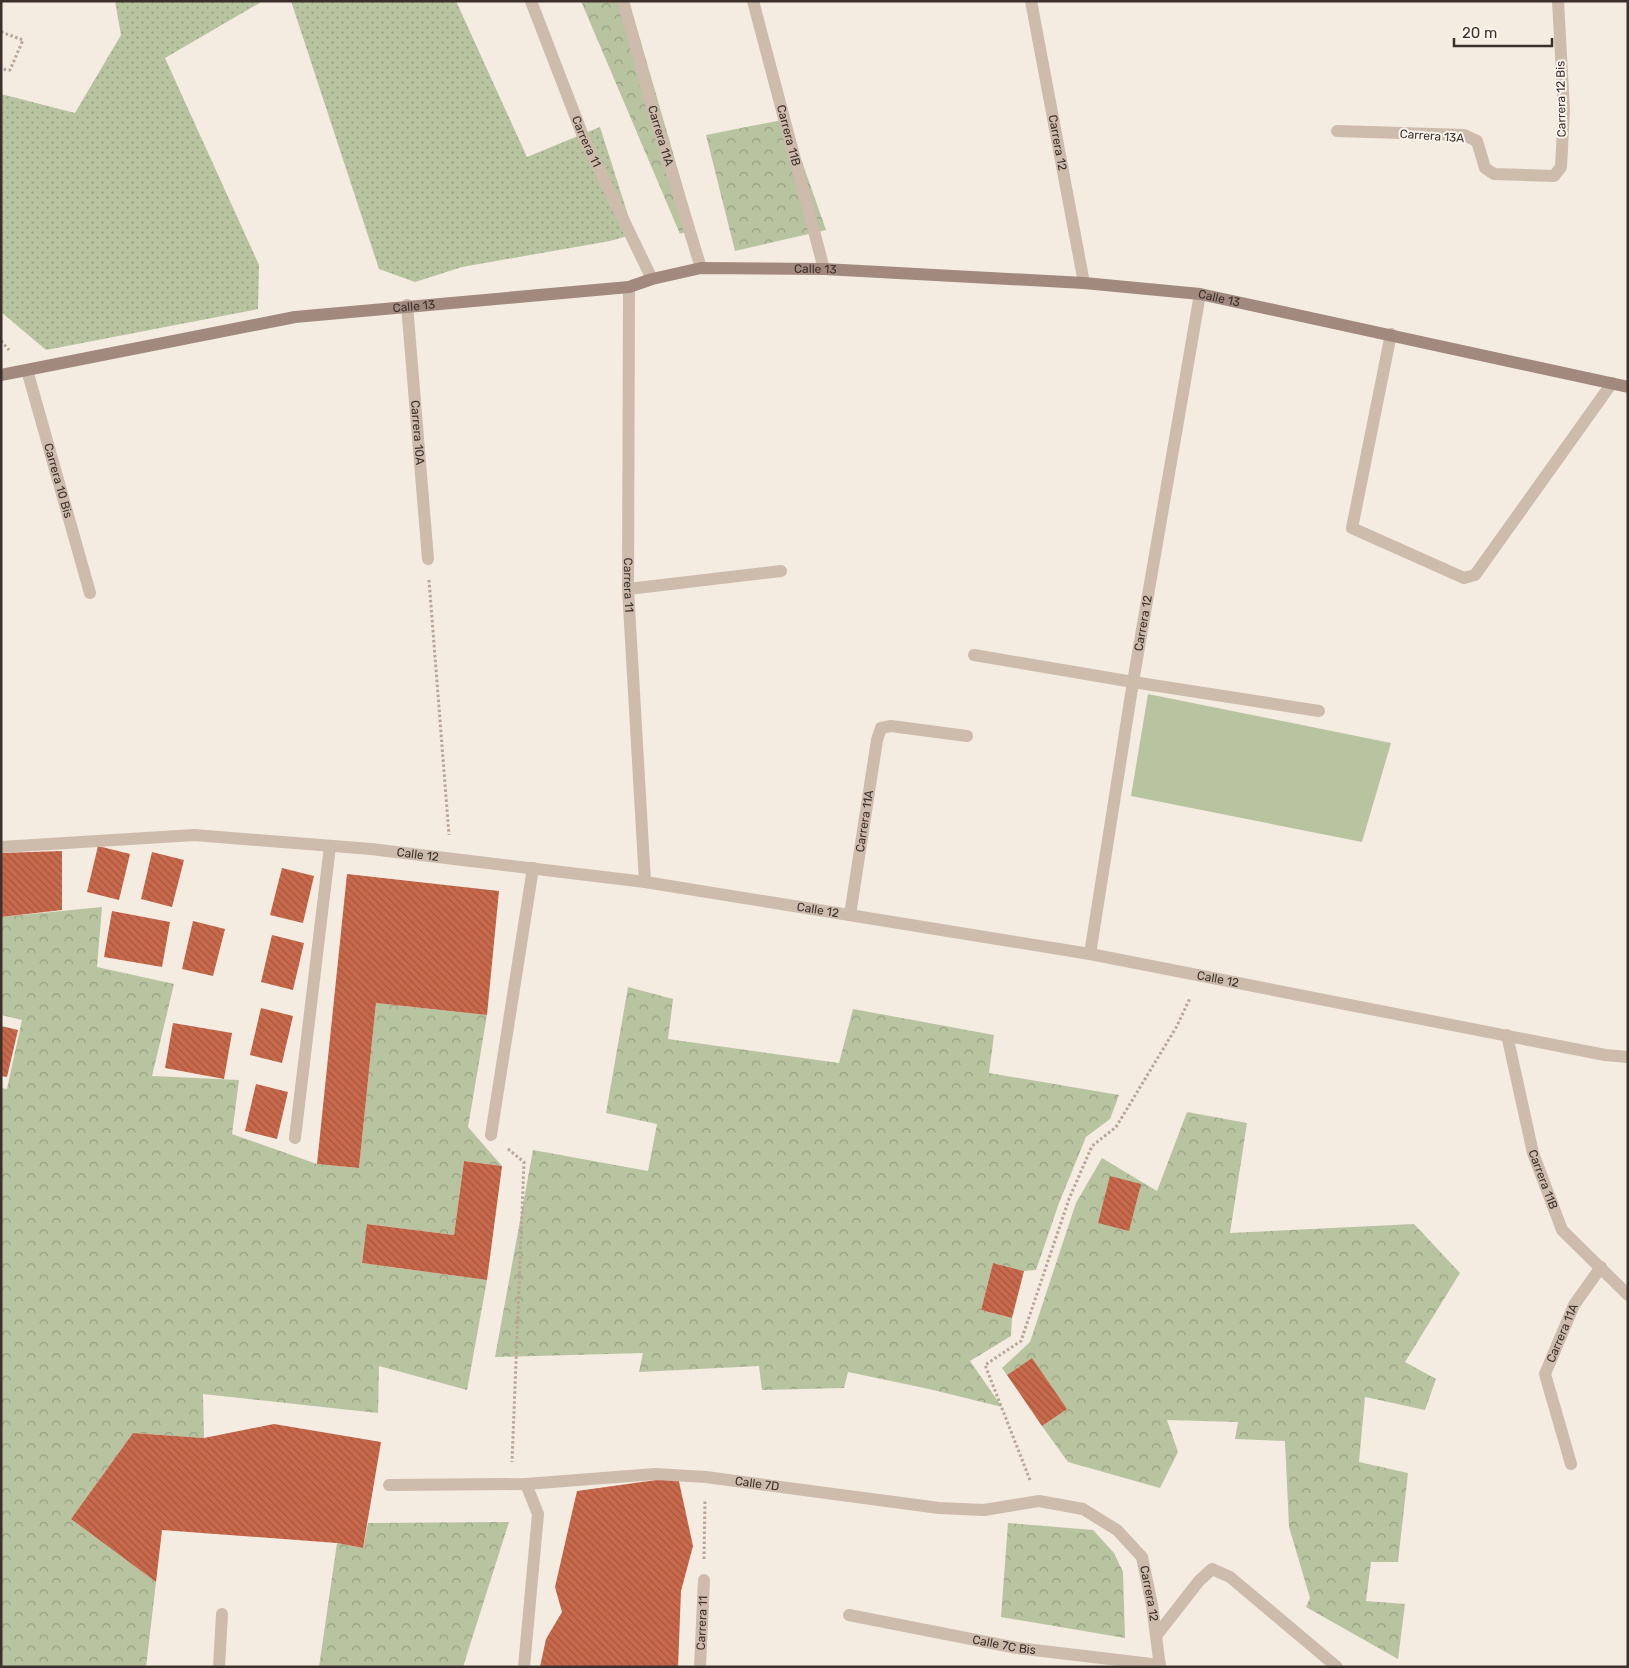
<svg xmlns="http://www.w3.org/2000/svg" width="1629" height="1668" viewBox="0 0 1629 1668" font-family="Rubik,sans-serif">
	<style>
		.grass { fill: url(#grass-dots) }
		.forest { fill: url(#forest-crowns) }
		.garden { fill: #b8c4a0 }
		.building { fill: url(#building-back-hatch) }
		.lines { fill: none; stroke-linecap: round; stroke-linejoin: round }
		.path { stroke: #b9a596; stroke-width: 3; stroke-dasharray: 2.5 2.5; stroke-linecap: butt }
		.service { stroke: #cdbbac; stroke-width: 12 }
		.pedestrian { stroke: #cdbbac; stroke-width: 12 }
		.minor { stroke: #cdbbac; stroke-width: 12 }
		.secondary { stroke: #a18a7d; stroke-width: 12 }
		.labels { text-anchor: middle; dominant-baseline: central; stroke-width: 4; stroke-linejoin: round; paint-order: stroke }
		.street-label { font-size: 12px; fill: #3b302b; stroke: #fbf5ee }
	</style>
	<defs>
		<pattern id="grass-dots" width="8" height="8" patternUnits="userSpaceOnUse" patternTransform="scale(1.25)"><rect width="8" height="8" fill="#b8c4a0"/><path d="M2 2h.1M6 6h.1" fill="none" stroke="#97a083" stroke-width="1.8" stroke-linecap="round"/></pattern>
		<pattern id="forest-crowns" width="20" height="18" patternUnits="userSpaceOnUse" patternTransform="scale(1.25)"><rect width="20" height="18" fill="#b8c4a0"/><path d="M2 6a3 3 0 1 1 6 0M12 15a3 3 0 1 1 6 0" fill="none" stroke="#97a083"/></pattern>
		<pattern id="building-back-hatch" width="6" height="6" patternUnits="userSpaceOnUse" patternTransform="scale(1.25)"><rect width="6" height="6" fill="#c8694b"/><path d="M-1 5l2 2M0 0l6 6M5-1l2 2" fill="none" stroke="#a4573f"/></pattern>
	</defs>
	<rect width="100%" height="100%" fill="#f4ebe1"/>
	<path class="grass" d="M 115,1 L 263,1 L 165,58 L 259,265 L 258,309 L 46,350 L 1,312 L 1,94 L 75,113 L 121,35 Z
		M 291,1 L 456,1 L 527,157 L 600,127 L 634,234 L 610,241 L 462,267 L 415,282 L 379,269 Z"/>
	<path class="forest" d="M 581,1 L 629,1 L 695,229 L 680,234 Z
		M 787,119 L 826,230 L 735,251 L 706,135 Z
		M 102,907 L 97,967 L 174,984 L 152,1076 L 239,1080 L 232,1134 L 317,1164 L 359,1168 L 376,1003 L 487,1015 L 468,1127 L 502,1166 L 464,1161 L 454,1235 L 368,1224 L 362,1263 L 487,1280 L 467,1390 L 379,1366 L 378,1413 L 203,1394 L 204,1438 L 133,1433 L 71,1519 L 156,1582 L 146,1667 L 1,1667 L 1,1088 L 7,1089 L 22,1020 L 1,1015 L 1,917 Z
		M 628,987 L 673,999 L 668,1039 L 839,1063 L 853,1009 L 994,1035 L 989,1073 L 1119,1095 L 1110,1119 L 1086,1137 L 1059,1203 L 1036,1270 L 1024,1271 L 993,1263 L 981,1310 L 1012,1318 L 1011,1336 L 970,1361 L 1002,1407 L 929,1389 L 848,1372 L 844,1388 L 762,1390 L 759,1366 L 639,1372 L 643,1353 L 495,1357 L 533,1150 L 648,1171 L 657,1124 L 606,1113 Z
		M 1187,1112 L 1247,1123 L 1230,1233 L 1414,1224 L 1460,1273 L 1405,1362 L 1436,1379 L 1425,1410 L 1365,1397 L 1359,1462 L 1408,1473 L 1398,1562 L 1371,1562 L 1366,1601 L 1405,1604 L 1398,1659 L 1306,1607 L 1310,1598 L 1289,1527 L 1285,1441 L 1235,1439 L 1238,1422 L 1167,1420 L 1178,1452 L 1160,1488 L 1068,1462 L 1042,1426 L 1066,1409 L 1032,1358 L 1007,1375 L 1002,1368 L 1030,1342 L 1076,1203 L 1102,1158 L 1157,1191 Z
		M 509,1522 L 463,1667 L 319,1667 L 337,1543 L 363,1548 L 368,1523 Z
		M 1008,1523 L 1093,1530 L 1114,1553 L 1123,1572 L 1125,1638 L 1001,1617 Z"/>
	<path class="garden" d="M 1148,694 L 1391,743 L 1362,842 L 1131,796 Z"/>
	<path class="building" d="M 98,846 L 130,854 L 119,900 L 87,892 Z
		M 62,851 L 62,910 L 1,917 L 1,853 Z
		M 152,852 L 184,860 L 172,907 L 141,899 Z
		M 282,868 L 314,876 L 303,923 L 270,915 Z
		M 347,874 L 499,891 L 487,1015 L 376,1003 L 359,1168 L 317,1164 Z
		M 112,911 L 170,922 L 162,967 L 104,957 Z
		M 193,921 L 225,929 L 213,976 L 182,969 Z
		M 272,935 L 304,943 L 293,990 L 261,982 Z
		M 261,1008 L 293,1016 L 282,1063 L 250,1055 Z
		M 173,1023 L 232,1033 L 224,1079 L 165,1068 Z
		M 1,1026 L 18,1030 L 7,1077 L 1,1076 Z
		M 256,1084 L 288,1092 L 277,1139 L 245,1131 Z
		M 464,1161 L 502,1166 L 487,1280 L 362,1263 L 367,1224 L 454,1235 Z
		M 1110,1176 L 1141,1184 L 1129,1231 L 1098,1223 Z
		M 993,1263 L 1024,1271 L 1012,1318 L 981,1310 Z
		M 1032,1358 L 1067,1409 L 1042,1426 L 1007,1375 Z
		M 274,1424 L 381,1442 L 363,1548 L 337,1543 L 162,1530 L 156,1582 L 71,1519 L 133,1433 L 204,1438 Z
		M 678,1477 L 693,1546 L 681,1591 L 678,1667 L 540,1667 L 546,1639 L 562,1612 L 555,1587 L 577,1491 Z"/>
	<g class="lines">
		<path class="path" d="M 1,32 L 23,40 L 10,70 L 1,69
			M 1,341 L 9,350
			M 429,580 L 449,835
			M 508,1149 L 524,1162 L 512,1462
			M 1030,1480 L 985,1365 L 1021,1341 L 1069,1199 L 1092,1146 L 1116,1127 L 1177,1026 L 1190,998
			M 704,1559 L 705,1500"/>
		<path class="service" d="M 628,589 L 781,571
			M 974,655 L 1133,682"/>
		<path class="pedestrian" d="M 524,1667 L 538,1514 L 526,1484"/>
		<g class="minor">
			<path id="s1" d="M 531,1 L 583,136 L 652,279"/>
			<path id="s2" d="M 623,1 L 656,121 L 701,268"/>
			<path id="s3" d="M 753,1 L 824,269"/>
			<path id="s4" d="M 1031,1 L 1084,283"/>
			<path d="M 1337,131 L 1464,135 L 1477,141 L 1485,168 L 1494,174 L 1554,176 L 1561,167 L 1564,110 L 1558,1"/>
			<path id="s5" d="M 629,287 L 628,589 L 645,882"/>
			<path id="s6" d="M 407,305 L 428,559"/>
			<path d="M 1391,334 L 1352,528 L 1464,578 L 1475,575 L 1612,383"/>
			<path id="s7" d="M 27,370 L 90,593"/>
			<path d="M 1133,682 L 1319,711"/>
			<path id="s8" d="M 1,847 L 194,835 L 371,849 L 645,882 L 1090,954 L 1605,1055 L 1628,1057"/>
			<path id="s9" d="M 850,915 L 877,740 L 881,728 L 891,726 L 967,736"/>
			<path id="s10" d="M 1090,954 L 1133,682 L 1200,294"/>
			<path id="s11" d="M 1507,1035 L 1533,1153 L 1562,1230 L 1628,1295"/>
			<path d="M 491,1135 L 533,868"/>
			<path d="M 295,1138 L 330,846"/>
			<path id="s12" d="M 1571,1464 L 1545,1374 L 1574,1305 L 1601,1267"/>
			<path id="s13" d="M 389,1485 L 526,1484 L 655,1474 L 706,1477 L 939,1508 L 984,1510 L 1039,1501 L 1083,1509 L 1117,1530 L 1142,1557 L 1152,1605 L 1160,1667"/>
			<path id="s14" d="M 849,1615 L 1017,1648 L 1160,1665"/>
			<path d="M 1156,1636 L 1199,1581 L 1212,1569 L 1230,1577 L 1337,1667"/>
			<path d="M 219,1667 L 222,1614"/>
			<path id="s15" d="M 700,1667 L 704,1580"/>
		</g>
		<path class="secondary" id="s16" d="M 1,375 L 295,317 L 629,287 L 652,279 L 701,268 L 824,269 L 1084,283 L 1200,294 L 1628,387"/>
	</g>
	<g class="labels">
		<g class="street-label">
			<text transform="translate(1561 99) rotate(-91)">Carrera 12 Bis</text>
			<text stroke="none"><textPath href="#s2" startOffset="140">Carrera 11A</textPath></text>
			<text stroke="none"><textPath href="#s3" startOffset="139">Carrera 11B</textPath></text>
			<text transform="translate(1432 136) rotate(4)">Carrera 13A</text>
			<text stroke="none"><textPath href="#s1" startOffset="151">Carrera 11</textPath></text>
			<text stroke="none"><textPath href="#s4" startOffset="144">Carrera 12</textPath></text>
			<text stroke="none"><textPath href="#s16" startOffset="824">Calle 13</textPath></text>
			<text stroke="none"><textPath href="#s16" startOffset="1229">Calle 13</textPath></text>
			<text stroke="none"><textPath href="#s16" startOffset="419">Calle 13</textPath></text>
			<text stroke="none"><textPath href="#s6" startOffset="128">Carrera 10A</textPath></text>
			<text stroke="none"><textPath href="#s7" startOffset="115">Carrera 10 Bis</textPath></text>
			<text stroke="none"><textPath href="#s5" startOffset="298">Carrera 11</textPath></text>
			<text stroke="none"><textPath href="#s10" startOffset="335">Carrera 12</textPath></text>
			<text stroke="none"><textPath href="#s9" startOffset="95">Carrera 11A</textPath></text>
			<text stroke="none"><textPath href="#s8" startOffset="418">Calle 12</textPath></text>
			<text stroke="none"><textPath href="#s8" startOffset="822">Calle 12</textPath></text>
			<text stroke="none"><textPath href="#s8" startOffset="1228">Calle 12</textPath></text>
			<text stroke="none"><textPath href="#s11" startOffset="149">Carrera 11B</textPath></text>
			<text stroke="none"><textPath href="#s12" startOffset="138">Carrera 11A</textPath></text>
			<text stroke="none"><textPath href="#s13" startOffset="369">Calle 7D</textPath></text>
			<text stroke="none"><textPath href="#s13" startOffset="812">Carrera 12</textPath></text>
			<text stroke="none"><textPath href="#s15" startOffset="44">Carrera 11</textPath></text>
			<text stroke="none"><textPath href="#s14" startOffset="158">Calle 7C Bis</textPath></text>
		</g>
	</g>
	<rect width="1629" height="1668" fill="none" stroke="#3b302b" stroke-width="5"/>
	<path d="M1454 38v8h98v-8" fill="none" stroke="#3b302b" stroke-width="2.5"/>
	<text x="1462" y="38" font-size="15" fill="#3b302b" stroke="#fbf5ee" stroke-width="4" paint-order="stroke">20 m</text>
</svg>
